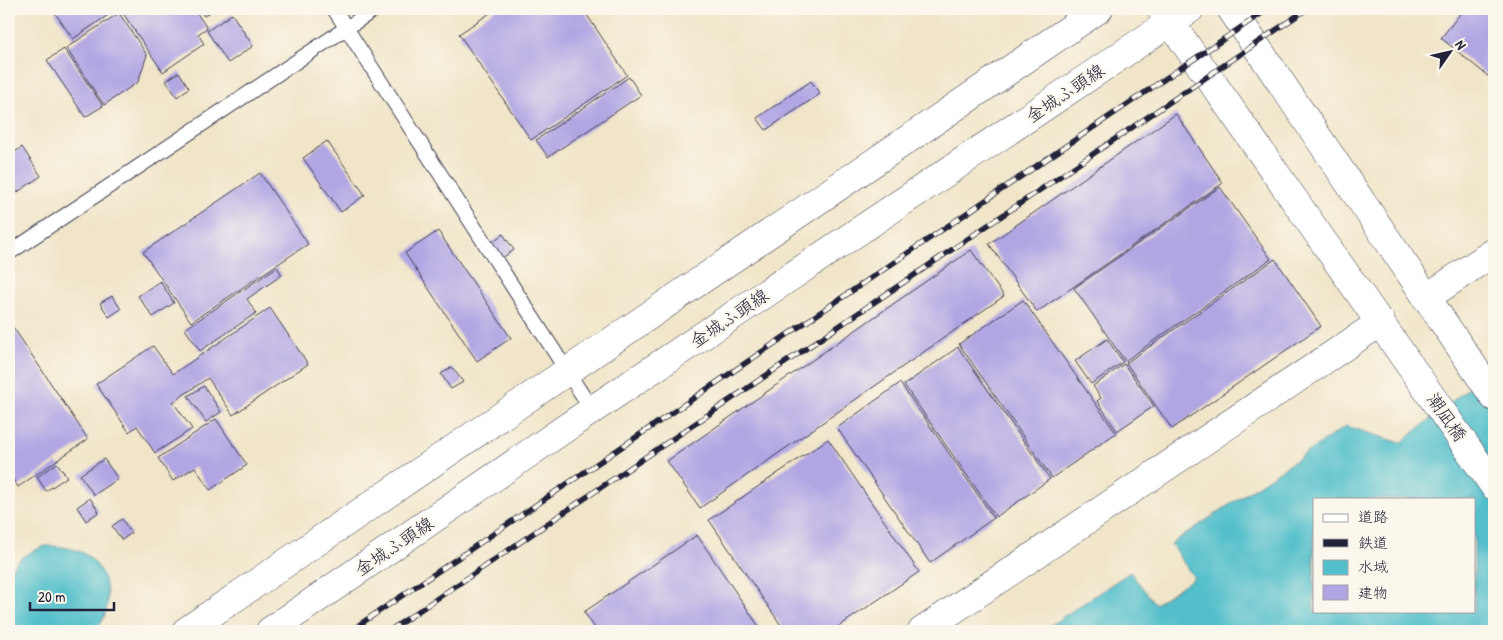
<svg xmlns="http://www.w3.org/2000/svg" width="1503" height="640" viewBox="0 0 1503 640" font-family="'Patrick Hand','Klee One',sans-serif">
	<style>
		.water { fill: #52bfcb; stroke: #3a7083; fill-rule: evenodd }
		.building { fill: #b1a5e3 }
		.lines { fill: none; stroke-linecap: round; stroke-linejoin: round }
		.service-casing { stroke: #413f50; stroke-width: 16 }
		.tertiary-casing { stroke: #413f50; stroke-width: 29 }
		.primary-casing { stroke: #413f50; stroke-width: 29 }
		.service { stroke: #fff; stroke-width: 14 }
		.tertiary { stroke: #fff; stroke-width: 28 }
		.primary { stroke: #fff; stroke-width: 28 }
		.rail-casing { stroke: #22223b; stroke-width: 5.5 }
		.rail { stroke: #fbf7ec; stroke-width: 4; stroke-dasharray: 11; stroke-linecap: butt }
		.labels { text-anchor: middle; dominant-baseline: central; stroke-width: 4.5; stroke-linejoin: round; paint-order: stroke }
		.street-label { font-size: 18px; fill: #22223b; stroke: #fbf7ec }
	</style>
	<rect width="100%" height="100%" fill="#fbf7ec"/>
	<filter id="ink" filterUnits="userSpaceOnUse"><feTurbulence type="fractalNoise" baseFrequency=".02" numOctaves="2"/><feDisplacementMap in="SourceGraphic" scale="10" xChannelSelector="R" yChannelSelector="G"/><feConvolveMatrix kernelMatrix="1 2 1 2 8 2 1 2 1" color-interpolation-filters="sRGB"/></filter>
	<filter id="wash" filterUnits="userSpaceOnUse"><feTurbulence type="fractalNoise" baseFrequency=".0096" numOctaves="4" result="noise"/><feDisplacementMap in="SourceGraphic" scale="20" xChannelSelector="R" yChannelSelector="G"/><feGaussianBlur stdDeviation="1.12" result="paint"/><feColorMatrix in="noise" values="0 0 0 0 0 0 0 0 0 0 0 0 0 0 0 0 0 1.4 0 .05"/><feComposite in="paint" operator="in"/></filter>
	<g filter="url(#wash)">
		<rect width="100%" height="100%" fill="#f0e5c8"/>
		<path class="water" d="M 1494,367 L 1494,631 L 1042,631 L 1130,572 L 1155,604 L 1194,578 L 1171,544 L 1346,426 L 1401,443 ZM 1314,499 L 1474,499 L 1474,611 L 1314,611 Z
			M 45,546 C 59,546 70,547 83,553 C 109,567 116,610 95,631 L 15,631 L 11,627 L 9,574 C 15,558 30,552 45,546 Z"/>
		<g id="blocks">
			<path class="building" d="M 62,9 L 108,9 L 111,13 L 73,39 L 55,13 Z
				M 120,9 L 194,9 L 207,28 L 198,34 L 204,44 L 163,72 Z
				M 199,9 L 215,9 L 204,16 Z
				M 496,9 L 583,9 L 627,75 L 531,140 L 459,34 Z
				M 1454,9 L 1494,9 L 1494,81 L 1441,38 L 1460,14 Z
				M 119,13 L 147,55 L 138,82 L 104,105 L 66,48 Z
				M 232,14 L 253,46 L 228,63 L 207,31 Z
				M 64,49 L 103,106 L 85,117 L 47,60 Z
				M 179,72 L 189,88 L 177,97 L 166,81 Z
				M 629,77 L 641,95 L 548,157 L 536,140 Z
				M 811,81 L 820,94 L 766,130 L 757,118 Z
				M 1176,114 L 1223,183 L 1037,312 L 989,244 Z
				M 327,141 L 365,195 L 341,212 L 303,158 Z
				M 22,147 L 41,176 L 9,198 L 9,156 Z
				M 260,173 L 308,244 L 191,322 L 143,252 Z
				M 1220,187 L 1271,259 L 1125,361 L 1074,288 Z
				M 438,231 L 511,338 L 477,361 L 405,253 Z
				M 503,234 L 514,250 L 499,260 L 489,244 Z
				M 971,250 L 1004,296 L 700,508 L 667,461 Z
				M 1275,259 L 1321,326 L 1172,429 L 1126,363 Z
				M 277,267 L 282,275 L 247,299 L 256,313 L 200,351 L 185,329 Z
				M 160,281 L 174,303 L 153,317 L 138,296 Z
				M 112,296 L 121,309 L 109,317 L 100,303 Z
				M 1023,300 L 1116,433 L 1052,478 L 959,344 Z
				M 270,308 L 308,364 L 233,415 L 208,378 L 173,402 L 192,429 L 155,453 L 137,426 L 129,432 L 96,384 L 153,346 L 173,374 Z
				M 9,321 L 88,439 L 18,487 L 9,473 Z
				M 1107,339 L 1123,362 L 1091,384 L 1075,361 Z
				M 958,347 L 1050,479 L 996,517 L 904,385 Z
				M 1124,364 L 1154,406 L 1117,431 L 1097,401 L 1101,398 L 1093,386 Z
				M 452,367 L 463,382 L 451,389 L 441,374 Z
				M 900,383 L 994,518 L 930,563 L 837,428 Z
				M 204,386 L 221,412 L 206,422 L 188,396 Z
				M 216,419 L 247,465 L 210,490 L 195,467 L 173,481 L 158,458 Z
				M 828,439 L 919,572 L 832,631 L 785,631 L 709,520 Z
				M 104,459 L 118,479 L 94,495 L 80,475 Z
				M 57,463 L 67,477 L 46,491 L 37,477 Z
				M 90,498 L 99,512 L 86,521 L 77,507 Z
				M 122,519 L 131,533 L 122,540 L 112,526 Z
				M 697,535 L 762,631 L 597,631 L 584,612 Z"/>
		</g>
	</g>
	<g filter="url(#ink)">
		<use href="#blocks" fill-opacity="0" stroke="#413f50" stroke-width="1"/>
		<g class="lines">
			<defs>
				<path id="service" d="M 334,9 L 592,410
					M 9,253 L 375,9"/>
				<path id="tertiary" d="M 1161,9 L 1494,486
					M 1231,9 L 1494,397
					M 1426,298 L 1494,252
					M 922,631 L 1381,322"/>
				<path id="primary" d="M 186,631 L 1099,9
					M 270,631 L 592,410 L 1190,9"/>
			</defs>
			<use href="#service" class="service-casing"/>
			<use href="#tertiary" class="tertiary-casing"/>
			<use href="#primary" class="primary-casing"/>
			<use href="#service" class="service"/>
			<use href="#tertiary" class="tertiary"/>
			<use href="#primary" class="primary"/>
			<defs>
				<path id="rail" d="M 350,631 L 1268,9
					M 389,631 L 1307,9"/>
			</defs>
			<use href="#rail" class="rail-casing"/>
			<use href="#rail" class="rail"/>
		</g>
	</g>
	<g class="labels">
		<g class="street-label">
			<text transform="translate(1065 93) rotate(-34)">金城ふ頭線</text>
			<text transform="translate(729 318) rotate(-34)">金城ふ頭線</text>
			<text transform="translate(1447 417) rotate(55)">潮凪橋</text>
			<text transform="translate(394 546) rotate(-34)">金城ふ頭線</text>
		</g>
	</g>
	<rect width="1503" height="640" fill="none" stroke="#fbf7ec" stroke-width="30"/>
	<rect x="1313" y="498" width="162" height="115" fill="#fbf7ec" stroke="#a4a2a5"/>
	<rect x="1323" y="514" width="25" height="8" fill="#ffffff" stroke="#a4a2a5"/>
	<text x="1358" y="522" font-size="15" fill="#22223b">道路</text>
	<rect x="1323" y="539" width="25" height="8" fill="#22223b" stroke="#a4a2a5"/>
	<text x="1358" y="548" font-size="15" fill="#22223b">鉄道</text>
	<rect x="1323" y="560" width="25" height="15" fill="#52bfcb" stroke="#a4a2a5"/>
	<text x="1358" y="572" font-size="15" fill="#22223b">水域</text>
	<rect x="1323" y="585" width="25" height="15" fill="#b1a5e3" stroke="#a4a2a5"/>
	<text x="1358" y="598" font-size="15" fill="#22223b">建物</text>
	<g transform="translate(1450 52) rotate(56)" stroke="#fbf7ec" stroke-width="4" paint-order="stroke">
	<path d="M0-4L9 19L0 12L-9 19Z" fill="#22223b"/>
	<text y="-8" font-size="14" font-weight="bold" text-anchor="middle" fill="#22223b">N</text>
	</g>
	<path d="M30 602v8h84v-8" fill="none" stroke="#22223b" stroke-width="2.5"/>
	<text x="38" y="602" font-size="15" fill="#22223b" stroke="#fbf7ec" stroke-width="4" paint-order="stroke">20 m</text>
</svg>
